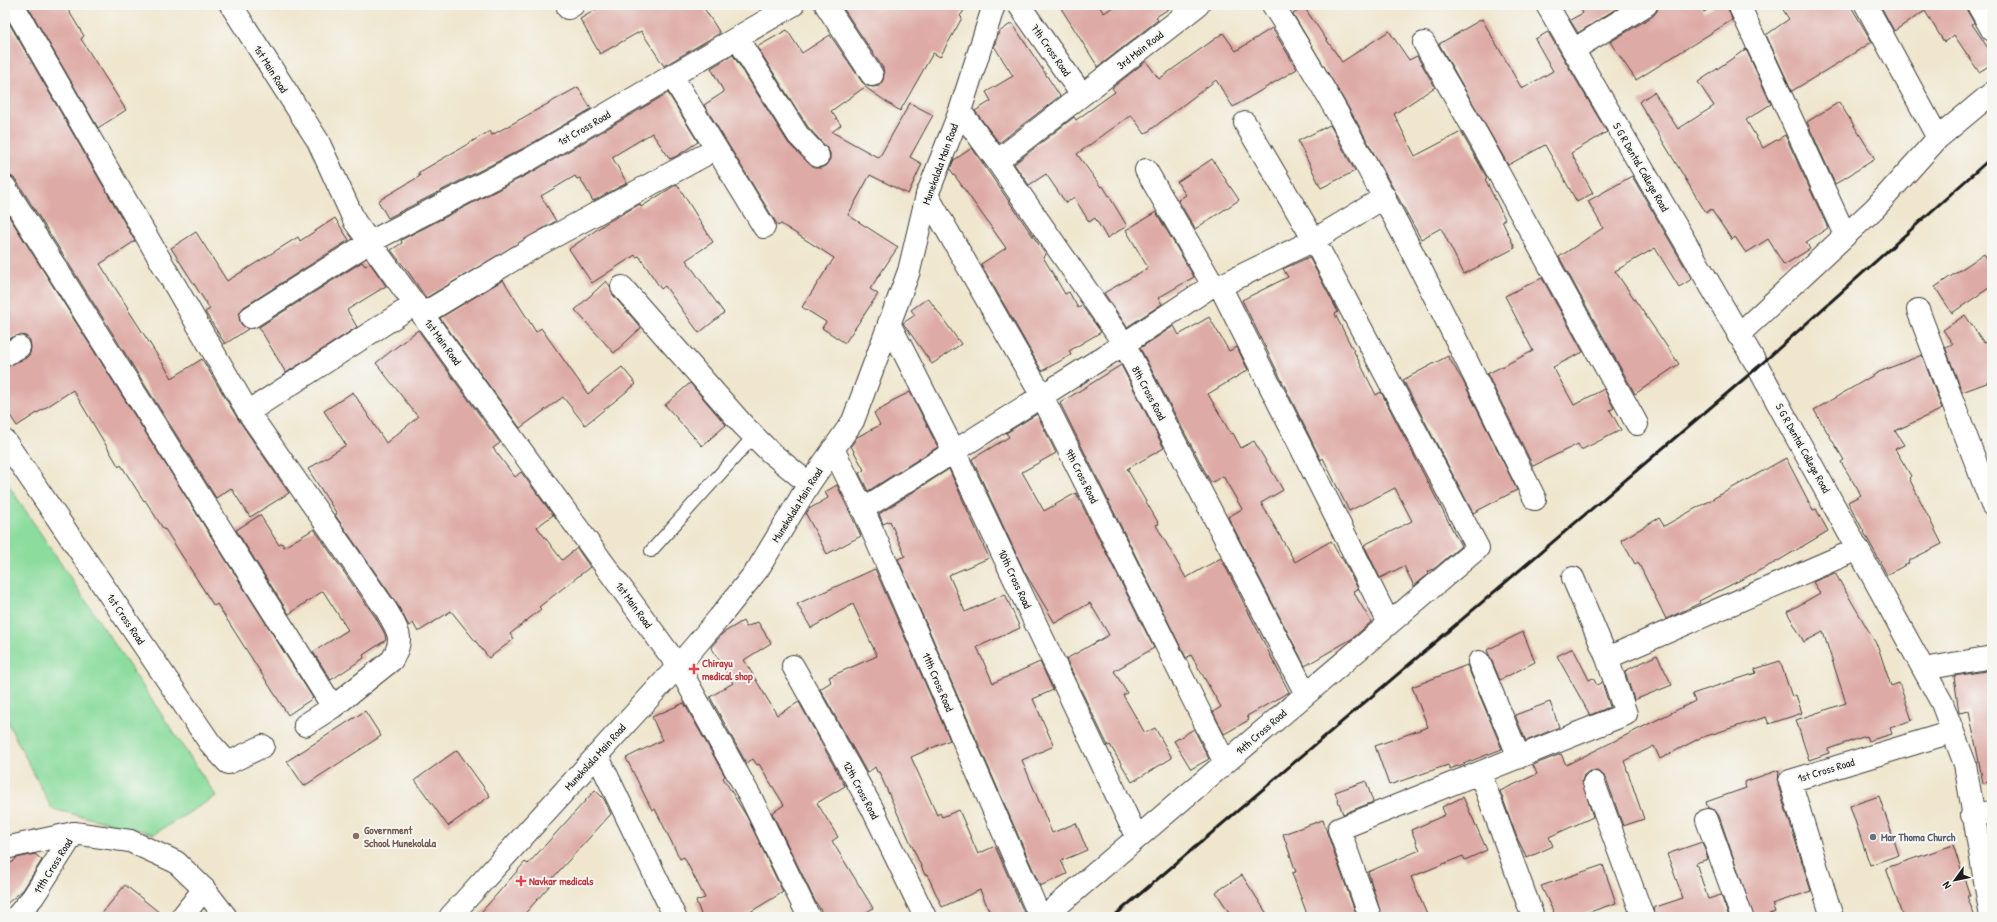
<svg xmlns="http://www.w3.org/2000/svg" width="1997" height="922" viewBox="0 0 1997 922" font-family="'Patrick Hand',sans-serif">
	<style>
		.green { fill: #8bdc9d; stroke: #547c5c }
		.building { fill: #deaaa5 }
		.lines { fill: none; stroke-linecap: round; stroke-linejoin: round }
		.lane-casing { stroke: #3c3a37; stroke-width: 14 }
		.street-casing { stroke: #3c3a37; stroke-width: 24 }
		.secondary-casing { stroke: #3c3a37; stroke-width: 24 }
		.lane { stroke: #fff; stroke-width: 12 }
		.street { stroke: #fff; stroke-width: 22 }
		.secondary { stroke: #fff; stroke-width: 22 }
		.rail { stroke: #1c1c1c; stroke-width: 3 }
		.health-dot { fill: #e0444e; stroke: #f6f6f2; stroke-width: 1.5 }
		.education-dot { fill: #8d6e63; stroke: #f6f6f2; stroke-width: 1.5 }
		.worship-dot { fill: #6b7280; stroke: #f6f6f2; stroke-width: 1.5 }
		.labels { text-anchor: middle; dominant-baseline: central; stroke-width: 4; stroke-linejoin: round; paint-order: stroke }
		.street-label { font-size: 11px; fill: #1c1c1c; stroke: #f6f6f2 }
		.health-label { font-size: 11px; font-weight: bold; fill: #be3a42; stroke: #f6f6f2; text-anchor: start }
		.education-label { font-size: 11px; font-weight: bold; fill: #785e54; stroke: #f6f6f2; text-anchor: start }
		.worship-label { font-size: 11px; font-weight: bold; fill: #5b616d; stroke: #f6f6f2; text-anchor: start }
	</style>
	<rect width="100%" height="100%" fill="#f6f6f2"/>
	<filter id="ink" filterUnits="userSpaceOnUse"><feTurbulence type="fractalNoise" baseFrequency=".025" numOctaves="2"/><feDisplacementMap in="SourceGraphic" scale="8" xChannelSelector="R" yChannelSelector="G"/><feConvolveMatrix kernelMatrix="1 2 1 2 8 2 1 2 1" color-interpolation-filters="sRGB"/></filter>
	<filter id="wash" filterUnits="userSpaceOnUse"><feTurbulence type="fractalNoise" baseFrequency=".012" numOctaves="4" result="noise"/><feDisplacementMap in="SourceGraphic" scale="16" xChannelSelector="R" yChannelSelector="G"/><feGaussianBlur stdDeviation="0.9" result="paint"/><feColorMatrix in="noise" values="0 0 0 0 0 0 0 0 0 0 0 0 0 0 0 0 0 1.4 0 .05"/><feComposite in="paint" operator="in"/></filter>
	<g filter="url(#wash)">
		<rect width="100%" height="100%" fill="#efe6cd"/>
		<path class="green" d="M 5,480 L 216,796 L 154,834 L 52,809 L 5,717 Z"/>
		<g id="blocks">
			<path class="building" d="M 27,5 L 65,5 L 84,36 L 81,39 L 126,110 L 98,128 Z
				M 604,5 L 702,5 L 720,33 L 664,66 L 641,31 L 600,54 L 580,19 Z
				M 841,5 L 968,5 L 960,16 L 962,18 L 940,57 L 933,53 L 900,111 L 865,87 L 831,111 L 841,125 L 832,132 L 879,158 L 910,103 L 933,115 L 910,157 L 922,164 L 908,194 L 870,175 L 848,215 L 898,247 L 870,289 L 878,294 L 845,343 L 822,328 L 826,322 L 802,307 L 834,258 L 781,224 L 778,226 L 704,105 L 724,92 L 711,68 L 733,55 L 789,144 L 814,168 L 821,168 L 826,165 L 830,159 L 830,153 L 827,148 L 808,127 L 757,47 L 787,30 L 802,53 L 830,35 L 862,82 L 867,86 L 873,87 L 879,86 L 883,80 L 884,74 L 883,68 Z
				M 1059,5 L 1098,5 L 1104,13 L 1116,5 L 1175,5 L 1156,17 L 1158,20 L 1098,67 Z
				M 1578,5 L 1622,5 L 1578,33 L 1570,20 L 1583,13 Z
				M 1658,5 L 1700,5 L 1704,12 L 1715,5 L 1727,5 L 1732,20 L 1636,80 L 1610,42 L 1653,16 L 1657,11 Z
				M 1780,5 L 1850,5 L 1872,42 L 1792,91 L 1766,35 L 1789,19 Z
				M 1885,5 L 1964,5 L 1974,23 L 1972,24 L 1992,54 L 1992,64 L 1979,72 L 1954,35 L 1944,42 L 1925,11 L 1894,31 L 1881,7 Z
				M 1304,7 L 1342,62 L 1389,31 L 1409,60 L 1417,56 L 1435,87 L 1394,114 L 1415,156 L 1461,132 L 1487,178 L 1485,179 L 1505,219 L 1502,221 L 1515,248 L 1464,274 L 1441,228 L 1421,239 L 1355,119 L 1293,14 Z
				M 5,16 L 135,241 L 100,264 L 128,308 L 127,308 L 172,378 L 202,359 L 238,419 L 289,493 L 250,517 L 231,488 L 216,498 L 16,180 L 11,176 L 5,175 Z
				M 1482,19 L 1522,89 L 1553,71 L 1535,39 L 1548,32 L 1607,132 L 1571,153 L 1593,193 L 1577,202 L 1545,145 L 1508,165 L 1439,44 Z
				M 1012,23 L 1060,96 L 999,143 L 975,111 L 991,101 L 986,92 L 1013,76 L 994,46 L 999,32 Z
				M 1272,28 L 1297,69 L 1233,107 L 1216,80 L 1145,134 L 1131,115 L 1077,154 L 1101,187 L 1103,186 L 1127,226 L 1107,238 L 1095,218 L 1089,222 L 1074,197 L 1066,203 L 1046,174 L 1029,185 L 1014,164 L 1074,117 L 1076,120 L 1115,92 L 1112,88 L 1146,61 L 1159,79 L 1223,33 L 1236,51 Z
				M 1746,49 L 1771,104 L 1746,120 L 1763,148 L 1785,135 L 1828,228 L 1806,242 L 1810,249 L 1784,265 L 1768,239 L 1746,253 L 1735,237 L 1732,240 L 1711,209 L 1706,213 L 1639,102 L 1654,92 L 1678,129 L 1714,106 L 1698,82 Z
				M 578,87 L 591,109 L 524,148 L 388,218 L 378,201 L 420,176 L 418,173 L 490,131 L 492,135 Z
				M 668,93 L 698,142 L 677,156 L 670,159 L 652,133 L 612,157 L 627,183 L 593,201 L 580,178 L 577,179 L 575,176 L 541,196 L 556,221 L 426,298 L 409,273 L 391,250 L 402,243 L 401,240 L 536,170 Z
				M 1839,102 L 1875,159 L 1835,184 L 1807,122 Z
				M 1330,125 L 1355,171 L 1321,188 L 1298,141 Z
				M 972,148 L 1046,255 L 1043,257 L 1065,294 L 1069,292 L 1078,308 L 1082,306 L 1101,332 L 1069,351 L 1071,355 L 1042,371 L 981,264 L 1006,248 L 950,169 L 954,160 Z
				M 1212,159 L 1239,200 L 1195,229 L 1178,200 L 1186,195 L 1177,182 Z
				M 1632,176 L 1692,279 L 1679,287 L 1655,248 L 1615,271 L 1679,364 L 1635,394 L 1559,257 L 1603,228 L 1588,201 Z
				M 677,184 L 713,242 L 686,260 L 724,313 L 699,333 L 665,286 L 661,289 L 639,256 L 636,257 L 635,255 L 592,283 L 569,249 L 606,223 L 640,204 L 641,207 Z
				M 5,210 L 313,698 L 288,715 L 217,604 L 214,606 L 165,529 L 164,530 L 145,500 L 144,501 L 121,465 L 119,467 L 73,390 L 17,426 L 5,408 L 5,367 L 26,358 L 30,354 L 31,347 L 30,340 L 26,336 L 19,335 L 5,341 Z
				M 1156,212 L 1194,277 L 1158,298 L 1162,304 L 1127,327 L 1104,293 L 1148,268 L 1126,230 Z
				M 335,218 L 349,240 L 244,307 L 240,312 L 239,318 L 241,324 L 248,329 L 225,344 L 205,312 L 210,309 L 171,248 L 196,232 L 227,281 L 298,237 L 300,241 Z
				M 1984,254 L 1992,266 L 1992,286 L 1952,313 L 1935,287 Z
				M 1309,257 L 1338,312 L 1335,314 L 1376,395 L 1381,392 L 1461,546 L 1435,568 L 1428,572 L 1429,574 L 1414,586 L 1404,566 L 1380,578 L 1364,545 L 1412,521 L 1395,488 L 1349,511 L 1323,458 L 1321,460 L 1242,300 L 1288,277 L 1283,269 Z
				M 362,262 L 365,266 L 370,263 L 386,286 L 347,310 L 357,327 L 286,373 L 259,327 Z
				M 1542,278 L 1583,352 L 1553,367 L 1574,405 L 1604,389 L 1614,408 L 1610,410 L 1621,430 L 1581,450 L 1578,444 L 1533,466 L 1487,374 L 1533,351 L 1505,296 Z
				M 503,280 L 536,332 L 541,328 L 588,394 L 622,367 L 636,384 L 585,425 L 563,397 L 520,428 L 440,318 Z
				M 606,281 L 610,286 L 613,295 L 641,328 L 614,353 L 575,310 Z
				M 928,298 L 961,344 L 932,364 L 903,323 L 915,315 L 911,310 Z
				M 1965,315 L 1984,343 L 1992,340 L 1992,381 L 1962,392 L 1945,347 L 1953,344 L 1943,330 Z
				M 1209,317 L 1229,351 L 1237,347 L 1248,370 L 1208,394 L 1231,434 L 1233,433 L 1241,448 L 1254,441 L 1283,490 L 1261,503 L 1295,562 L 1331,541 L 1340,557 L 1341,556 L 1358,589 L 1353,591 L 1371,622 L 1353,638 L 1305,666 L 1228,517 L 1242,509 L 1223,476 L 1211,483 L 1140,348 L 1174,326 L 1179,335 Z
				M 418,330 L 500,443 L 493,448 L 515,477 L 521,472 L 553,515 L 537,527 L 562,560 L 577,548 L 590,567 L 539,607 L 541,609 L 510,634 L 514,639 L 489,658 L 451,611 L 418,632 L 413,623 L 409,626 L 397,604 L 335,515 L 337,514 L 308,469 L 346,445 L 324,411 L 353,392 L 386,443 L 418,417 L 376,363 Z
				M 1922,355 L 1942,409 L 1895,431 L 1904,445 L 1895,449 L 1911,476 L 1909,478 L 1942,544 L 1908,561 L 1909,563 L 1887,575 L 1848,502 L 1861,495 L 1841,462 L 1844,460 L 1814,410 L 1879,372 Z
				M 1448,356 L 1465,385 L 1517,490 L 1473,513 L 1403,380 Z
				M 1121,365 L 1164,448 L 1127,469 L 1159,524 L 1156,525 L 1186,578 L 1221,558 L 1289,692 L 1247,716 L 1249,720 L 1224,734 L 1213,712 L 1221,707 L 1191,655 L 1186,658 L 1060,403 Z
				M 690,383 L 726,425 L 702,446 L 665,405 Z
				M 910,392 L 938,447 L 868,491 L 859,473 L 864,470 L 851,446 L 857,437 L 880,425 L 874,413 L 890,404 L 890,402 Z
				M 1037,414 L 1056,453 L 1022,472 L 1044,511 L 1076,493 L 1154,648 L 1114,671 L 1127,693 L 1123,695 L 1145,733 L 1155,728 L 1172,758 L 1132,782 L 1110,745 L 1108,746 L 1066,659 L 1109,635 L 1090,603 L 1055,623 L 1024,571 L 972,459 L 1009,437 L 1006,433 Z
				M 1786,458 L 1813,510 L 1816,509 L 1828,531 L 1778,561 L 1699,601 L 1700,603 L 1666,619 L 1638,562 L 1635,564 L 1621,540 L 1659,518 L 1664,526 Z
				M 949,469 L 989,558 L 949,575 L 965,612 L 1005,594 L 1020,628 L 977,647 L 993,683 L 1040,662 L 1053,690 L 1033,699 L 1054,746 L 1022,760 L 1052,833 L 1076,823 L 1087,850 L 1061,861 L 1067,874 L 1040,886 L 898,559 L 905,556 L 890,521 L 883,524 L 879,514 Z
				M 837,485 L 861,536 L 827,554 L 806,514 L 809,509 L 828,498 L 825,492 Z
				M 260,515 L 279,545 L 282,543 L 284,547 L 314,529 L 376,618 L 385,634 L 386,640 L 363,655 L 364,658 L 331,680 L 313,652 L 348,630 L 323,591 L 289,614 L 236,530 Z
				M 875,569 L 950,740 L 911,757 L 937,815 L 940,813 L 942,817 L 959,810 L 978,854 L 995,846 L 1026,917 L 992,917 L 980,890 L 942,907 L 927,874 L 925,875 L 879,772 L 877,772 L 875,767 L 867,773 L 820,689 L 831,682 L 829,677 L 877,656 L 853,604 L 811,628 L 797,604 Z
				M 1835,573 L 1878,647 L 1891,686 L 1899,683 L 1912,720 L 1890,728 L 1892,734 L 1868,741 L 1866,736 L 1828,749 L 1829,753 L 1809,760 L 1796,720 L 1846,703 L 1823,632 L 1804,642 L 1787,612 L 1820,593 L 1813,582 Z
				M 743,621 L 746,627 L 758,622 L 771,643 L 744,660 L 777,715 L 799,702 L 845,786 L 817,803 L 838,837 L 832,841 L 873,908 L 859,917 L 825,917 L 815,901 L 772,813 L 784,805 L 759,764 L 757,765 L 753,759 L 746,763 L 710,697 L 733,683 L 711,647 L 723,633 Z
				M 1523,632 L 1535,662 L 1500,680 L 1487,650 Z
				M 1573,648 L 1589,680 L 1593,678 L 1597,685 L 1602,682 L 1610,707 L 1590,715 L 1557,656 Z
				M 1657,655 L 1672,685 L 1634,700 L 1625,671 Z
				M 1780,661 L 1792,697 L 1796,695 L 1802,713 L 1769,724 L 1766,717 L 1700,738 L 1660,759 L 1654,746 L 1624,761 L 1644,819 L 1623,826 L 1606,778 L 1602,774 L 1597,771 L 1589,771 L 1584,775 L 1582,781 L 1593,817 L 1549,837 L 1553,846 L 1527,858 L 1517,838 L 1500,791 L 1537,774 L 1533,765 L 1561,754 L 1566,765 L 1695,701 L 1692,694 L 1756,673 L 1755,669 Z
				M 1467,665 L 1502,749 L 1450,769 L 1448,765 L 1389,785 L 1375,746 L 1428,727 L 1412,687 Z
				M 1992,670 L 1992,782 L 1983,783 L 1969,711 L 1959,713 L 1954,676 Z
				M 1550,702 L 1559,727 L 1526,741 L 1515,715 Z
				M 684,703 L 725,776 L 723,778 L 747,817 L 783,892 L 742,917 L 702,917 L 696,901 L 705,898 L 684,857 L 680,859 L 655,809 L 652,810 L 626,758 L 662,740 L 652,717 Z
				M 365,711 L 381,736 L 304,786 L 287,761 Z
				M 1194,729 L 1209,759 L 1191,769 L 1174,741 Z
				M 457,750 L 490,796 L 448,826 L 415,780 Z
				M 1779,770 L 1778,785 L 1811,891 L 1772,904 L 1775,912 L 1761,917 L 1754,917 L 1719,816 L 1715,810 L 1708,808 L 1706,802 L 1746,788 L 1744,782 Z
				M 1366,781 L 1373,802 L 1343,814 L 1335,792 Z
				M 595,790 L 604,799 L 611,814 L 549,882 L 551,884 L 522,917 L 477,917 L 525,862 L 528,864 Z
				M 1879,796 L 1899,855 L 1870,865 L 1850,806 Z
				M 1463,797 L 1487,850 L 1465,860 L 1463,856 L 1411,877 L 1428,917 L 1382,917 L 1368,872 L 1420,850 L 1411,830 L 1445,815 L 1442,807 Z
				M 1323,820 L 1327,833 L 1357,917 L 1308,917 L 1292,873 L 1296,872 L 1283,834 Z
				M 1702,842 L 1708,859 L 1696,863 L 1708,899 L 1721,895 L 1729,917 L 1655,917 L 1653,908 L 1683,898 L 1667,854 Z
				M 1953,845 L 1970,896 L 1967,896 L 1975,917 L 1903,917 L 1886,868 Z
				M 35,854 L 42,860 L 23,890 L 5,905 L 5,864 L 13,862 L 16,858 Z
				M 1603,865 L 1616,903 L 1575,917 L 1556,917 L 1541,886 Z
				M 1242,875 L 1269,917 L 1232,917 L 1216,892 Z
				M 125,885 L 165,917 L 99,917 Z"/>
		</g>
	</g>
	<g filter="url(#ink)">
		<use href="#blocks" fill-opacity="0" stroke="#3c3a37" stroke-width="1"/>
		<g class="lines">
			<defs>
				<path id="lane" d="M 651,551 L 754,436"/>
				<path id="street" d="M 231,5 L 318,141 L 355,222 L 678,666 L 751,798 L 809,917
					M 826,5 L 872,75
					M 1019,5 L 1082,95
					M 1273,5 C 1373,163 1452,332 1535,499
					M 1739,5 L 1845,235
					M 1866,5 L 1938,138
					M 1978,5 L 1992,30
					M 568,8 L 573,5
					M 737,38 L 798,135 L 818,156
					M 1424,43 L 1478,136 L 1637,424
					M 1573,50 L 1646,5
					M 672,76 L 764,227
					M 960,111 L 997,161 L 1124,344 L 1306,694
					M 997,161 L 1198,5
					M 1146,170 L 1213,285
					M 5,187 L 333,707 L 392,660 C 405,638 398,631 387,611 L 248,412 L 13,5
					M 927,195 L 1042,396 L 1225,763
					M 1220,286 L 1389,623
					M 622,287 L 743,425 L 770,452 L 809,484
					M 1918,310 L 1992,505
					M 423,314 L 536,246 L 703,156
					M 251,317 L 370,242 L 530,159 L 793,5
					M 889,323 L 954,451 L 1137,838
					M 1738,335 L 1875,208 L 1938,138 L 1992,93
					M 5,355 L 19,347
					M 248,412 L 415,304
					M 5,441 L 210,743 L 228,763 L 263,746
					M 833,449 L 863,509 L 1040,917
					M 863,509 L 1124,344 L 1213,285 L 1220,286 L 1314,240 L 1385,197
					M 1573,578 L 1607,658
					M 1479,662 L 1519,757
					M 793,666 L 872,808 L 925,917
					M 1924,669 L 1992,657
					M 305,725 L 333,707
					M 597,755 L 675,917
					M 1480,773 L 1533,917
					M 1594,783 L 1643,917
					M 1972,815 L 1992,812
					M 1707,820 L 1742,917
					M 16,917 L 33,897 L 74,833
					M 182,917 L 204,889
					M 1044,917 L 1478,548 L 1314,240 L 1245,123
					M 1370,917 L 1339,829 L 1626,714 L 1607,658 L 1858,549
					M 1832,917 L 1790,781 L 1952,732"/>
				<path id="secondary" d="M 1547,5 L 1758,367 L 1942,703 L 1965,764 L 1991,917
					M 5,848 L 74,833 L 130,841 L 176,862 L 204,889 L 226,917
					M 450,917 L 678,666 L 719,618 L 758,569 L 809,484 L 853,421 L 909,271 L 927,195 L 960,111 L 994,5"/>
			</defs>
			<use href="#lane" class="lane-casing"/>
			<use href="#street" class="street-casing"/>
			<use href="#secondary" class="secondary-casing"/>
			<use href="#lane" class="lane"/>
			<use href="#street" class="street"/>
			<use href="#secondary" class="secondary"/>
			<path class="rail" d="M 1113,917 L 1758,367 L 1992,157"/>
		</g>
	</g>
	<g class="health-dot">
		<path d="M692 663h4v4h4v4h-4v4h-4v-4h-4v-4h4z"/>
		<path d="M519 875h4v4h4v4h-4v4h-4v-4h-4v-4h4z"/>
	</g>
	<circle class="education-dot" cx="356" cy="836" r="4"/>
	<circle class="worship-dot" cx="1873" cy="837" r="4"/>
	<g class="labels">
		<g class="street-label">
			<text transform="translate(1051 50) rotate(55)">7th Cross Road</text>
			<text transform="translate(1140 50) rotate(-38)">3rd Main Road</text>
			<text transform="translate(271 69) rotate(58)">1st Main Road</text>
			<text transform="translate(584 128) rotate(-30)">1st Cross Road</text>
			<text transform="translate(940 164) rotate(-70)">Munekolala Main Road</text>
			<text transform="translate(1641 167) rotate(60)">S G R Dental College Road</text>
			<text transform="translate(443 342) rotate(54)">1st Main Road</text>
			<text transform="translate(1149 393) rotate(62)">8th Cross Road</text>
			<text transform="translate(1803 448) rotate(61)">S G R Dental College Road</text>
			<text transform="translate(1082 476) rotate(63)">9th Cross Road</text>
			<text transform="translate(797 505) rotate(-58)">Munekolala Main Road</text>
			<text transform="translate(1015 579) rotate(65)">10th Cross Road</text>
			<text transform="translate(634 605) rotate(54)">1st Main Road</text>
			<text transform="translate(126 619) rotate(56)">1st Cross Road</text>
			<text transform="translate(938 682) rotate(67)">11th Cross Road</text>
			<text transform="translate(1261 732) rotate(-41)">14th Cross Road</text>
			<text transform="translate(595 757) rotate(-48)">Munekolala Main Road</text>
			<text transform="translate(1826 770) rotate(-17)">1st Cross Road</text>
			<text transform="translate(861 790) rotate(62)">12th Cross Road</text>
			<text transform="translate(53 866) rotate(-58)">11th Cross Road</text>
		</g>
		<g class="health-label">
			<text x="702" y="663">Chirayu<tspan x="702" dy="13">medical shop</tspan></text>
			<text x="529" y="881">Navkar medicals</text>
		</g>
		<g class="education-label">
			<text x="364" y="830">Government<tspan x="364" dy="13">School Munekolala</tspan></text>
		</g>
		<g class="worship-label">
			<text x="1881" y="837">Mar Thoma Church</text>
		</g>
	</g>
	<rect width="1997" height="922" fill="none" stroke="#f6f6f2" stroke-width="20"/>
	<g transform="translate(1955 880) rotate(237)" stroke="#f6f6f2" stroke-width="3" paint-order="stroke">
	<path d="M0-3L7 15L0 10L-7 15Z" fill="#1c1c1c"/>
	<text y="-6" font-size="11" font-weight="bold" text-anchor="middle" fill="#1c1c1c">N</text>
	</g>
</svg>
